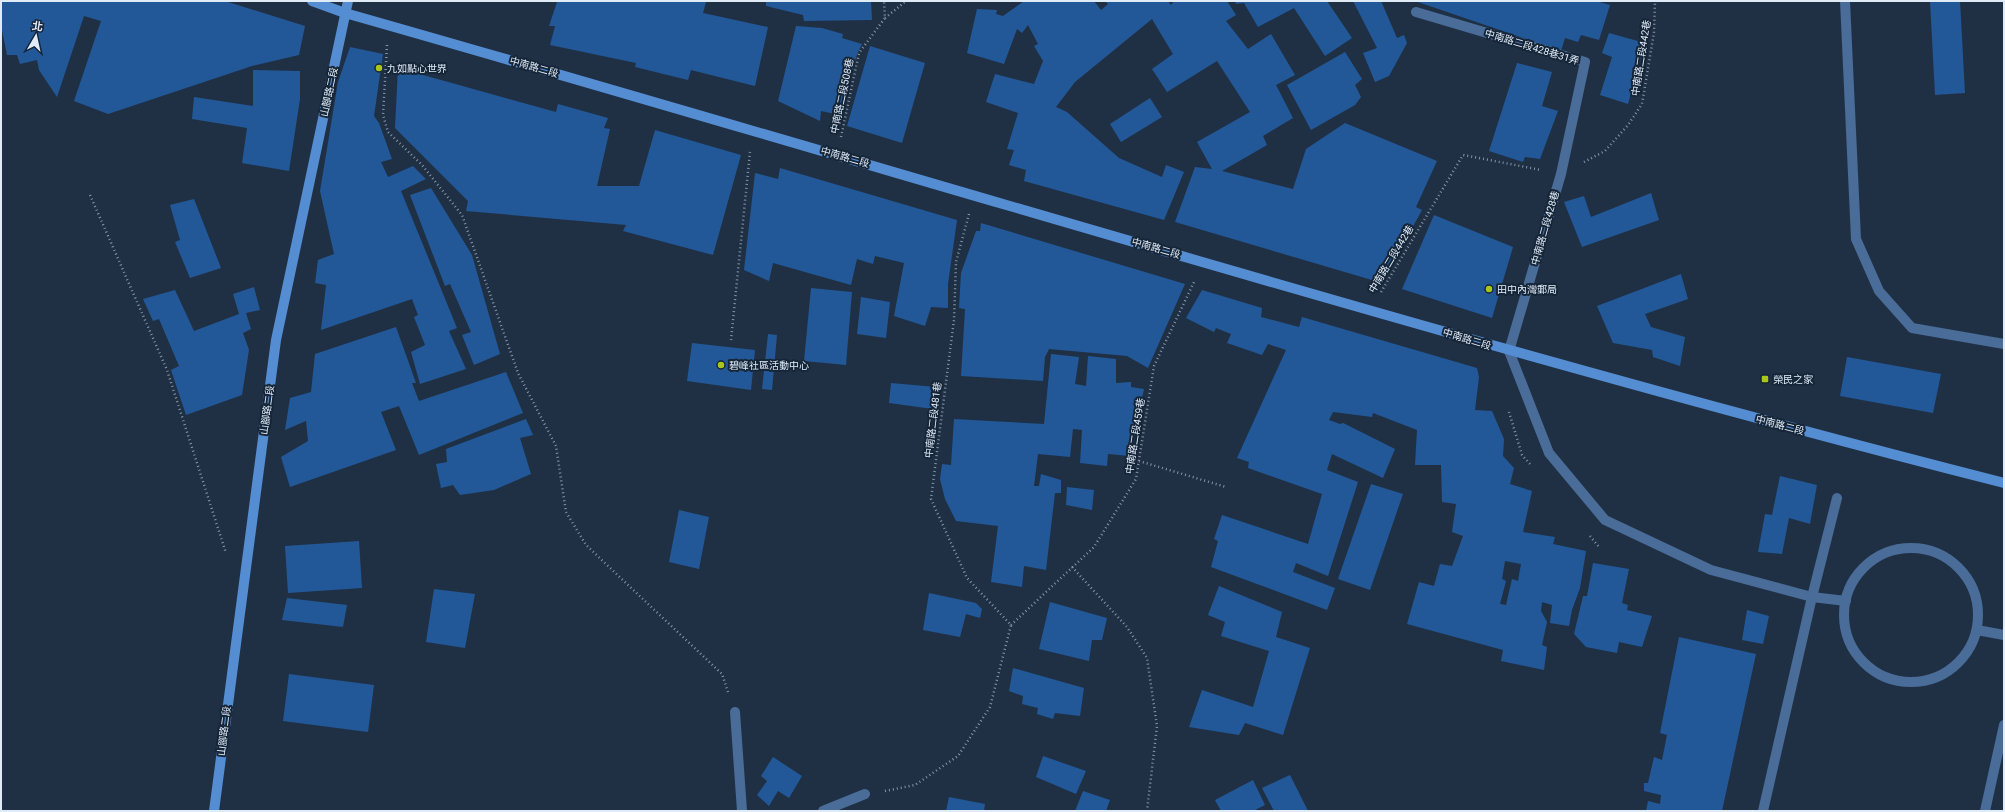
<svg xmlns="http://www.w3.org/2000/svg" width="2005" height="812" viewBox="0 0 2005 812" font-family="Roboto,'Noto Sans TC',sans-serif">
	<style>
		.building { fill: #225898; fill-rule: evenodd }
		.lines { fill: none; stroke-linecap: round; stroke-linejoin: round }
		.path { stroke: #8794a5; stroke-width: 2.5; stroke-dasharray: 1 3; stroke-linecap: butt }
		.lane { stroke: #496c98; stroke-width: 10 }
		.street { stroke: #496c98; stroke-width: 10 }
		.secondary { stroke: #558dd3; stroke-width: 10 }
		.poi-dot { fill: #a9c71a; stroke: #162639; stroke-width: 1.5 }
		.labels { text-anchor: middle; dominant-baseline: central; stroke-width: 4; stroke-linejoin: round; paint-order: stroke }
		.street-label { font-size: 10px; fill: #e0ebf8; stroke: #162639 }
		.poi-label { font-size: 10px; fill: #e0ebf8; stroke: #162639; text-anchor: start }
	</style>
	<rect width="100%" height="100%" fill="#203044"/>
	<path class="building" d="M 1,1 L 225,1 L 305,26 L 299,55 L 252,66 L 108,114 L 74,101 L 101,21 L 84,16 L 57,97 L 39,70 L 37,60 L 20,64 L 17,55 L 7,55 L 1,25 Z
		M 554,1 L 700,1 L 706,2 L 703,13 L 768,27 L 755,86 L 691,70 L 688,80 L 635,67 L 636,63 L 550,45 L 555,26 L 549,26 L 557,2 Z
		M 766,1 L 871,1 L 872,20 L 804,21 L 803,15 L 766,6 Z
		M 1024,1 L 1094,1 L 1101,10 L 1108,4 L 1105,1 L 1168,1 L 1171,5 L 1174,1 L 1227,1 L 1236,15 L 1226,21 L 1248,49 L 1271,34 L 1295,75 L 1276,85 L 1293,118 L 1263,136 L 1267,145 L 1222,171 L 1293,189 L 1306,149 L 1345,123 L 1437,161 L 1416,207 L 1422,210 L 1382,283 L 1175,222 L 1195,167 L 1212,169 L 1197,142 L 1250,112 L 1217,61 L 1167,92 L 1152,69 L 1173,54 L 1152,19 L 1075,82 L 1056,107 L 1067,112 L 1119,158 L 1162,177 L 1166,165 L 1184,172 L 1164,220 L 1024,181 L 1026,170 L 1009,165 L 1014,150 L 1007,149 L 1018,113 L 986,102 L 995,74 L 1034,84 L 1043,61 L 1034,46 L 1038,44 L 1028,25 L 1022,33 L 1017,29 L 1004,64 L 967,53 L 977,9 L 997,10 L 996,14 L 1003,16 Z
		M 1235,1 L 1327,1 L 1352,38 L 1325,56 L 1294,8 L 1258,27 L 1244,3 L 1236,4 Z
		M 1353,1 L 1381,1 L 1397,38 L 1404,35 L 1407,43 L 1389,76 L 1375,82 L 1363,53 L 1377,48 Z
		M 1415,1 L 1596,1 L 1610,5 L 1599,40 L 1581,35 L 1578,42 L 1565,38 L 1561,51 Z
		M 1930,1 L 1960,1 L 1965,93 L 1935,95 Z
		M 796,26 L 822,28 L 843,34 L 842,38 L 862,44 L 857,54 L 840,115 L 821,111 L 820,121 L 778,101 Z
		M 1609,33 L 1645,43 L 1628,104 L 1600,95 L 1612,57 L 1602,53 Z
		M 870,46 L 925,63 L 902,143 L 847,126 Z
		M 350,47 L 383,54 L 374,116 L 379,123 L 392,159 L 381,162 L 388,177 L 413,166 L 426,179 L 401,191 L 457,328 L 449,331 L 466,369 L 420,384 L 411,352 L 425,345 L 414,317 L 418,315 L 412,299 L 321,330 L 326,285 L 315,283 L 318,260 L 334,254 L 320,191 L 338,82 Z
		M 1345,52 L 1362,79 L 1355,85 L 1361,97 L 1355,105 L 1311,130 L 1287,85 Z
		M 1517,63 L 1552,72 L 1542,106 L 1558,111 L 1540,159 L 1525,157 L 1523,162 L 1489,151 Z
		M 398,68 L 556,112 L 558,104 L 608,118 L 604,128 L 610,129 L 597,186 L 639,186 L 655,130 L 741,155 L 713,255 L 623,231 L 626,225 L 466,211 L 468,201 L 395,128 Z
		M 253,70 L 300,71 L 300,99 L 289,171 L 242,163 L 247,128 L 192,119 L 194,97 L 253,106 Z
		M 1150,98 L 1162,117 L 1121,142 L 1110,124 Z
		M 780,168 L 957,220 L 948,284 L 948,308 L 931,307 L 925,326 L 894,316 L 904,263 L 875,256 L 873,264 L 857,259 L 851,285 L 773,263 L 769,281 L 744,270 L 755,173 L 778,179 Z
		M 431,188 L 472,255 L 500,354 L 474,365 L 462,335 L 471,332 L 450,284 L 445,286 L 410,195 Z
		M 1651,193 L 1659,220 L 1582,247 L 1564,202 L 1584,196 L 1591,217 Z
		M 194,199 L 221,268 L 190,278 L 175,242 L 180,240 L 170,205 Z
		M 1434,215 L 1513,247 L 1492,318 L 1402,289 Z
		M 981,223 L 1185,284 L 1148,368 L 1127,356 L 1049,349 L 1045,357 L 1043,381 L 961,376 L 965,309 L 959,308 L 961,273 L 976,231 L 980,231 Z
		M 1681,274 L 1688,299 L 1645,314 L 1651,327 L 1685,337 L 1680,366 L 1653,357 L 1652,350 L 1613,343 L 1597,306 Z
		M 254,287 L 260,310 L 246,313 L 251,329 L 243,333 L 249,350 L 242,395 L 186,415 L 171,370 L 179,366 L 159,319 L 153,321 L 143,299 L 175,290 L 194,331 L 239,314 L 233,294 Z
		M 811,288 L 852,292 L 846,365 L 804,361 Z
		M 1202,290 L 1262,308 L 1261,317 L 1299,327 L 1302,317 L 1477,368 L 1479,377 L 1475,410 L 1492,411 L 1504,439 L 1503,456 L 1514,468 L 1510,484 L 1532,491 L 1523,532 L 1555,537 L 1553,544 L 1586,551 L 1580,588 L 1572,610 L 1569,626 L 1550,623 L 1552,605 L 1542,602 L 1541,611 L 1547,622 L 1542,645 L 1547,647 L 1544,670 L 1501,661 L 1503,650 L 1407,624 L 1419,582 L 1434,586 L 1440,564 L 1452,566 L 1463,536 L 1452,532 L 1456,504 L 1442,502 L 1441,465 L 1415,465 L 1417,430 L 1373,413 L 1372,417 L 1333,412 L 1329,420 L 1340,424 L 1343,423 L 1395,449 L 1383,478 L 1332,454 L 1327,470 L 1358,482 L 1328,576 L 1296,563 L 1293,572 L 1335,588 L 1327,610 L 1211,567 L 1218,541 L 1214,539 L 1222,515 L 1308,544 L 1322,494 L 1248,468 L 1249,462 L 1237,458 L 1286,350 L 1268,344 L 1262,355 L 1227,343 L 1231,334 L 1216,328 L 1214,332 L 1186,318 ZM 1505,561 L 1521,564 L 1518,581 L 1512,579 L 1506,605 L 1500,604 L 1506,581 L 1502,579 Z
		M 861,297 L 890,302 L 886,338 L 857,334 Z
		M 396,327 L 416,383 L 412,383 L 419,401 L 506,372 L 523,413 L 419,455 L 399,406 L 381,412 L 396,450 L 290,487 L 281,457 L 308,441 L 306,421 L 285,430 L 290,398 L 311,392 L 315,354 Z
		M 768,334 L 777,335 L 772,390 L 762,389 Z
		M 692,343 L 755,350 L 751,390 L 687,381 Z
		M 1051,354 L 1079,357 L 1075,384 L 1086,386 L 1088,356 L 1116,359 L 1116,383 L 1131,382 L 1131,387 L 1144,389 L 1130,456 L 1108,454 L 1107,466 L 1080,463 L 1082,430 L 1073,429 L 1070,457 L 1038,454 L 1034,486 L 1039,486 L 1041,474 L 1061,480 L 1061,493 L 1055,493 L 1046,570 L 1024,566 L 1022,587 L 991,582 L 998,526 L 956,521 L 945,499 L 940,479 L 942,464 L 951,465 L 954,419 L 1044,424 Z
		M 1847,357 L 1941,374 L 1933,413 L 1840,396 Z
		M 891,383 L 936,387 L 933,409 L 889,403 Z
		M 526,419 L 533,435 L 520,438 L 531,474 L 494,490 L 460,495 L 453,485 L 441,488 L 436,464 L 447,462 L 446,449 Z
		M 1780,476 L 1817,485 L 1810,524 L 1789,518 L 1782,554 L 1758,552 L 1765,514 L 1772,515 Z
		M 1371,484 L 1403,494 L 1370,590 L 1338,579 Z
		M 1067,487 L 1094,490 L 1092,510 L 1066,505 Z
		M 679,510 L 709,517 L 699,569 L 669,562 Z
		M 359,541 L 362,588 L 288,593 L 285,546 Z
		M 1593,563 L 1629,569 L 1622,603 L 1628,605 L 1627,610 L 1652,616 L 1642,647 L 1619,642 L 1617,653 L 1586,647 L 1574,634 L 1583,596 L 1587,596 Z
		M 1219,586 L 1282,612 L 1276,637 L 1310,648 L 1283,735 L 1245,723 L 1239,735 L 1189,727 L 1202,690 L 1253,707 L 1269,651 L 1221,636 L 1225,622 L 1208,615 Z
		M 434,589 L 475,594 L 465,648 L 426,642 Z
		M 929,593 L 976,603 L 982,609 L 980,618 L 966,614 L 960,637 L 923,630 Z
		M 287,598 L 347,605 L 343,627 L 282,620 Z
		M 1050,602 L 1107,618 L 1102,640 L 1092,640 L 1089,661 L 1039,649 Z
		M 1747,610 L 1769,616 L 1763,644 L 1742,640 Z
		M 1679,637 L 1756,654 L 1722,811 L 1646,811 L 1648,801 L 1660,804 L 1661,795 L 1644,791 L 1644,783 L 1648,783 L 1654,757 L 1662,760 L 1667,735 L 1660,733 Z
		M 1013,668 L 1084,688 L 1080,716 L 1055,713 L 1053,719 L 1037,714 L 1038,708 L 1022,704 L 1023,696 L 1009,691 Z
		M 289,674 L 374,685 L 368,732 L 283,721 Z
		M 1043,756 L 1086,771 L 1076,794 L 1036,777 Z
		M 773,757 L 802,776 L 789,798 L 778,791 L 769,806 L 757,795 L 767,781 L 761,776 Z
		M 1290,775 L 1308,811 L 1274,811 L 1262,788 Z
		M 1253,780 L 1265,805 L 1253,811 L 1221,811 L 1215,800 Z
		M 1083,791 L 1110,800 L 1106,811 L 1075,811 Z
		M 949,797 L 985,804 L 984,811 L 946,811 Z"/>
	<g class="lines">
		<path class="path" d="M 885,18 L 906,1
			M 387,45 L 383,115 L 388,132 L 422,165 L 462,215 L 518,373 L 556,446 L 566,512 L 586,545 L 722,674 L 728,692
			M 841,137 L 859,53 L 885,18 L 884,1
			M 1584,162 L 1605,151 L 1628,125 L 1642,104 L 1654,33 L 1655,1
			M 90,195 L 167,370 L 226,553
			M 969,214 L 956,262 L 954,320 L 931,499 L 967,578 L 1011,625
			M 1381,292 L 1463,155 L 1541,170
			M 731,340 L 750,152
			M 1509,412 L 1522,455 L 1530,464
			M 1139,461 L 1226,487
			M 1590,536 L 1599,547
			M 1072,567 L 1127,627 L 1147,658 L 1157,726 L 1147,811
			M 1011,625 L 1094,547 L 1136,479 L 1154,366 L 1195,280
			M 885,791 L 915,785 L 958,756 L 990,707 L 1011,625"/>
		<path class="lane" d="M 1845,1 L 1856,239 L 1879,291 L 1912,328 L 2004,344
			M 1416,12 L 1585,62 L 1561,174 L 1509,351
			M1844 615a67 67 0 1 1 134 0a67 67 0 1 1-134 0Z
			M 1977,630 L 2004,635
			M 735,712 L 742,811
			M 823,811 L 865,794
			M 1763,811 L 1812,597 L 1837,498
			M 1985,811 L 2004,725"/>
		<path class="street" d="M 1509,351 L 1549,453 L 1605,520 L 1711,570 L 1812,597 L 1846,601"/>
		<path class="secondary" d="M 312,1 L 345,13 C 898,170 1447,341 2004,483
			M 214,811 L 276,340 L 348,1"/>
	</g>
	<g class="poi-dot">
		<circle cx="379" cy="68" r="4"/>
		<circle cx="1489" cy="289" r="4"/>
		<circle cx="721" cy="365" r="4"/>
		<rect x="1761" y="375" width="8" height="8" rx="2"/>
	</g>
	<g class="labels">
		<g class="street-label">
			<text transform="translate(1532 47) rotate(17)">中南路二段428巷31弄</text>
			<text transform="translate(1641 58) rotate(-81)">中南路二段442巷</text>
			<text transform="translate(534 67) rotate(16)">中南路二段</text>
			<text transform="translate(329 92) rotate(-78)">山腳路二段</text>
			<text transform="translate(842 96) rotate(-78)">中南路二段508巷</text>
			<text transform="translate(845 157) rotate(16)">中南路二段</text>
			<text transform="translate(1545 228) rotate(-74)">中南路二段428巷</text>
			<text transform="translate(1156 248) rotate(16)">中南路二段</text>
			<text transform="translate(1391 259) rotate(-59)">中南路二段442巷</text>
			<text transform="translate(1467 339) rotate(17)">中南路二段</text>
			<text transform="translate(267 410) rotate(-82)">山腳路二段</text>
			<text transform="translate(933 420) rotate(-83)">中南路二段481巷</text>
			<text transform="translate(1780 425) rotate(15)">中南路二段</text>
			<text transform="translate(1135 436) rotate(-81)">中南路二段459巷</text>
			<text transform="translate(224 731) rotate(-83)">山腳路二段</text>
		</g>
		<g class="poi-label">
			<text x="387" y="68">九如點心世界</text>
			<text x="1497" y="289">田中內灣郵局</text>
			<text x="729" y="365">碧峰社區活動中心</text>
			<text x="1773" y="379">榮民之家</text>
		</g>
	</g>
	<rect width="2005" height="812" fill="none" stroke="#e0ebf8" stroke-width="4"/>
	<g transform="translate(36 36) rotate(9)" stroke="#162639" stroke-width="3" paint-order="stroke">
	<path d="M0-3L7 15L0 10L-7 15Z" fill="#e0ebf8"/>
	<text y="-6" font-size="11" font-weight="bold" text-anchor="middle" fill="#e0ebf8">北</text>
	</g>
</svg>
